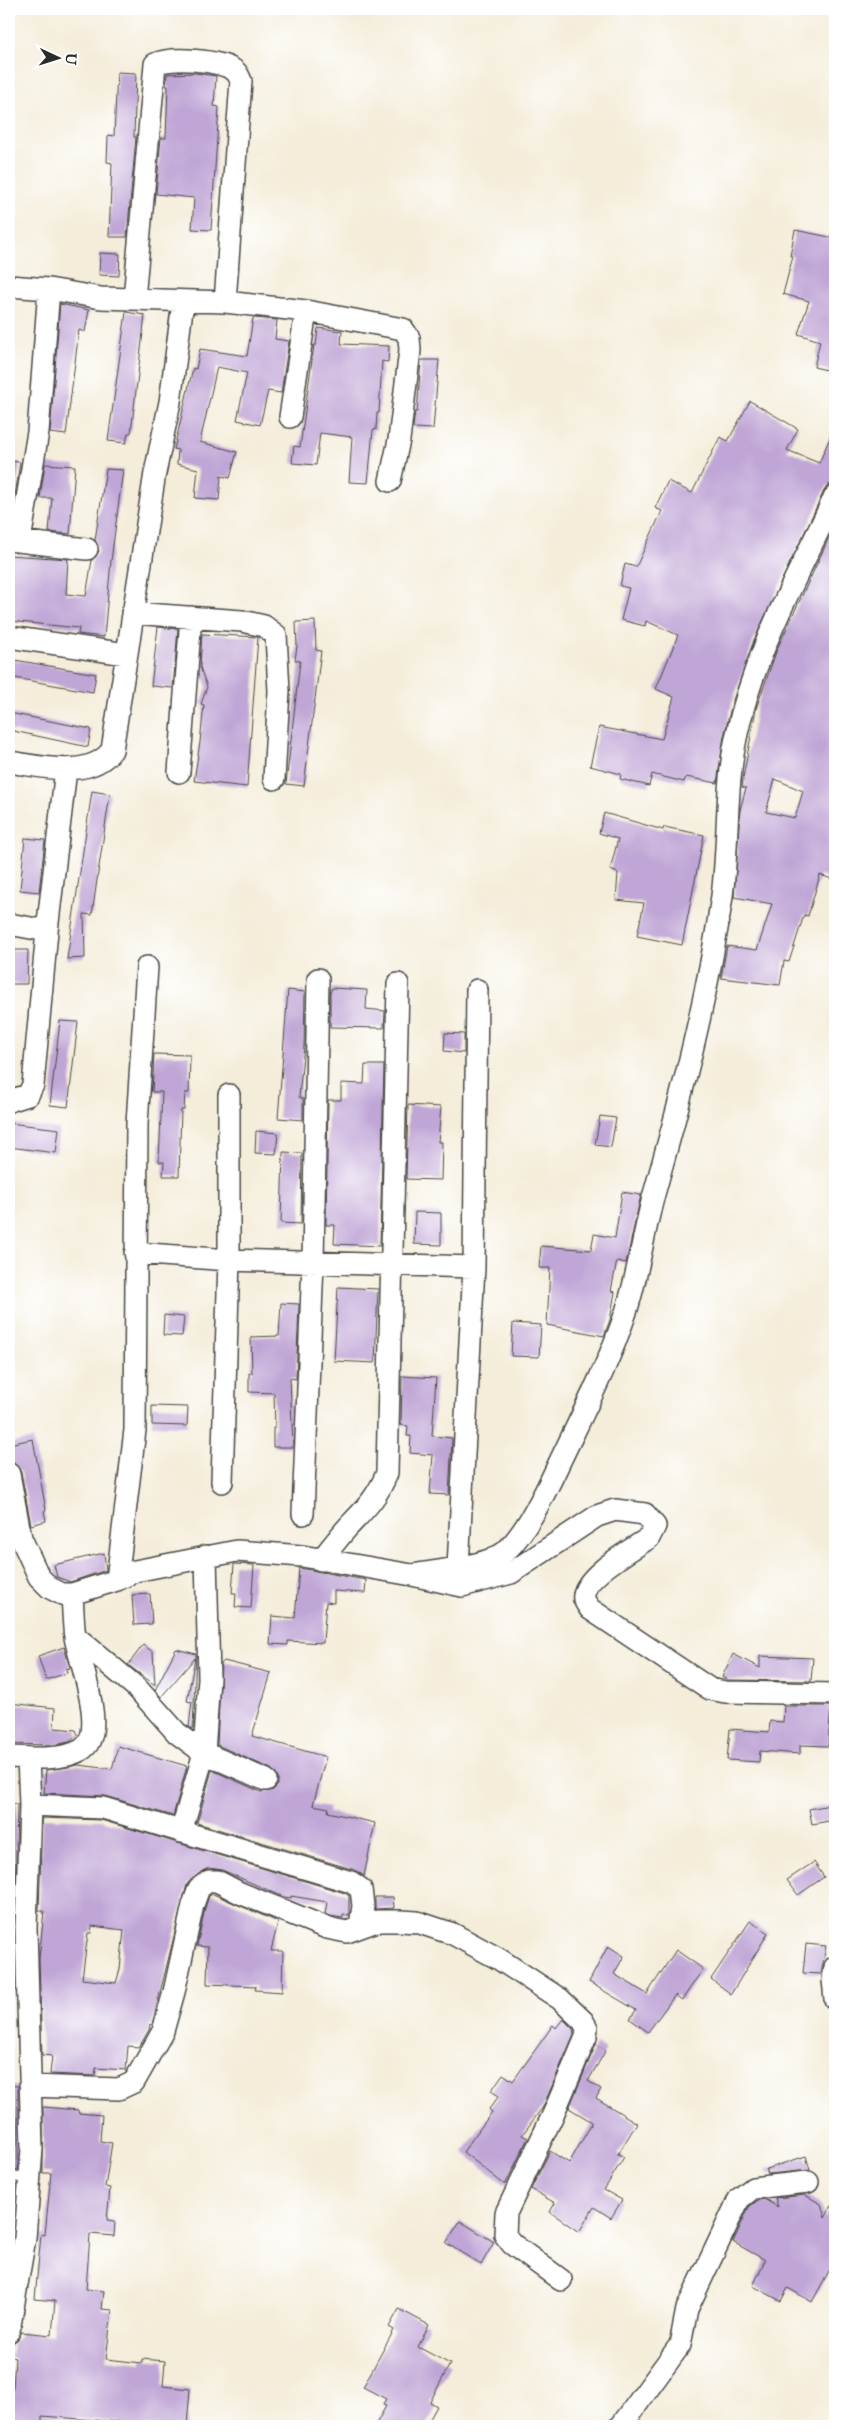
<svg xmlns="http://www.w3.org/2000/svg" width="844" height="2435" viewBox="0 0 844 2435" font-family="'IM FELL Double Pica',serif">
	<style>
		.building { fill: #c0a6d6; fill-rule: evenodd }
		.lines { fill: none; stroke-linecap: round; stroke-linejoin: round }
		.service-casing { stroke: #494845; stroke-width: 12 }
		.minor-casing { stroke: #494845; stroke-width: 24 }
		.service { stroke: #fff; stroke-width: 10 }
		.minor { stroke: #fff; stroke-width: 21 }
	</style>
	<rect width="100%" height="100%" fill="#fff"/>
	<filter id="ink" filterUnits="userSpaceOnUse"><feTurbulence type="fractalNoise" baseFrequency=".02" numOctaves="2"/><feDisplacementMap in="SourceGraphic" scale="10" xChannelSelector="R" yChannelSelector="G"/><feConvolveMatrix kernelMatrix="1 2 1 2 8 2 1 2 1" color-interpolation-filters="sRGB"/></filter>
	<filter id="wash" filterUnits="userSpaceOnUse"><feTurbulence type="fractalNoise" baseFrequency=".0096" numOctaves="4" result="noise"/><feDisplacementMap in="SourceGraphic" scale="20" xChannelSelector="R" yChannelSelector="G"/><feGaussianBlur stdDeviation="1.12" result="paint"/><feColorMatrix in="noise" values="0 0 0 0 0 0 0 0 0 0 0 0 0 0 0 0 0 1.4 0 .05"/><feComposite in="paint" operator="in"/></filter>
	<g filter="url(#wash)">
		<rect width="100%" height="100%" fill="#f4edda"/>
		<g id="blocks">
			<path class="building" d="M 117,72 L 136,73 L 134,137 L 136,137 L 127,237 L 109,237 L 112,163 L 107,162 L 108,135 L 114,136 Z
				M 195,73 L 216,76 L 214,106 L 219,107 L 211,230 L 192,229 L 194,198 L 156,194 L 161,138 L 166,138 L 168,86 L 166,86 L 167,74 Z
				M 795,230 L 835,238 L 835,372 L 814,367 L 820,341 L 798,334 L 809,301 L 783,294 L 793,256 L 790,256 Z
				M 100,253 L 120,254 L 119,276 L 99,275 Z
				M 60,304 L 89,310 L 85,332 L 79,330 L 66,435 L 50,433 Z
				M 126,312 L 145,315 L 131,433 L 128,433 L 126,443 L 108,441 Z
				M 253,318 L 277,320 L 275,339 L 289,341 L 281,393 L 268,391 L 260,425 L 237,420 L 247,373 L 217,367 L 200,442 L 237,452 L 230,478 L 221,476 L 219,500 L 195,498 L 198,469 L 177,464 L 178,450 L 174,449 L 193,368 L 196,369 L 200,349 L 247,356 Z
				M 318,328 L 342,331 L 341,344 L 389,346 L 388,362 L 382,361 L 379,413 L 377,413 L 376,430 L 373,430 L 368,483 L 349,482 L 352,437 L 320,433 L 316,465 L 292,463 L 294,446 L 300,447 L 314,345 L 316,345 Z
				M 421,360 L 439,360 L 433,429 L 413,428 L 415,412 L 417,412 Z
				M 750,401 L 798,429 L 787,450 L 819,463 L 835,426 L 835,484 L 828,485 L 824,491 L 754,640 L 732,703 L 724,736 L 717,783 L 686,777 L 684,782 L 652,774 L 649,786 L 620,779 L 621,774 L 590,766 L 599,727 L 662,739 L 674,697 L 656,689 L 678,635 L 646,621 L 645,626 L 621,620 L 629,588 L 620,586 L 625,564 L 636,567 L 662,511 L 655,508 L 668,481 L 692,493 L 720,437 L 728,441 Z
				M 9,461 L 20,462 L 15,496 L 9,495 Z
				M 45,464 L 75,466 L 70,534 L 49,532 L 52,498 L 40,498 Z
				M 106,469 L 123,470 L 111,561 L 104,637 L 78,634 L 79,628 L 9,621 L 9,555 L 68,559 L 66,594 L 86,596 L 92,560 L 99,551 L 95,540 Z
				M 835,525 L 835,880 L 820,875 L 808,916 L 804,915 L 789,962 L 784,961 L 780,985 L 721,978 L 727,946 L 757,950 L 772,904 L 734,897 L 740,810 L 746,788 L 742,787 L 743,778 L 756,709 L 777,649 ZM 775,779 L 803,791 L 795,818 L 766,812 Z
				M 315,621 L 316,650 L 321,651 L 304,786 L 286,784 L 300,661 L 295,660 L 297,646 L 296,622 Z
				M 158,627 L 178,629 L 173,688 L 151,686 Z
				M 202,634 L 258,637 L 247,787 L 194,781 L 200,742 L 204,705 L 201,704 L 207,687 L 200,667 Z
				M 9,659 L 96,674 L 93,692 L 9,677 Z
				M 9,713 L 91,729 L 88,747 L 9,730 Z
				M 92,791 L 110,794 L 98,873 L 92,915 L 84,914 L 85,958 L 67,959 Z
				M 604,813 L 663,830 L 664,827 L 704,835 L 682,945 L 637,936 L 644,903 L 616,900 L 618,873 L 610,870 L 618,839 L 599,833 Z
				M 25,838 L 45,840 L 39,892 L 20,890 Z
				M 9,950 L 28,950 L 27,984 L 9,984 Z
				M 332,988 L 367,990 L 366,1009 L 385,1011 L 384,1028 L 330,1027 L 330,993 Z
				M 288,990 L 305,992 L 304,1046 L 299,1097 L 303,1099 L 303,1120 L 278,1118 Z
				M 60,1021 L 78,1022 L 68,1107 L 50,1105 Z
				M 445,1033 L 464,1034 L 464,1053 L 444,1051 Z
				M 154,1054 L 190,1055 L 189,1093 L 185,1093 L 184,1110 L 181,1110 L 179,1176 L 163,1176 L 164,1162 L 159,1162 L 162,1092 L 152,1092 Z
				M 365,1065 L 384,1065 L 380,1246 L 334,1244 L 335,1225 L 326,1225 L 328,1100 L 341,1100 L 341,1083 L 364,1084 Z
				M 408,1105 L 441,1107 L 438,1142 L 442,1142 L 441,1180 L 406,1179 Z
				M 600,1116 L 616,1118 L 611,1147 L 595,1145 Z
				M 9,1123 L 59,1129 L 56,1153 L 9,1147 Z
				M 256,1131 L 278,1133 L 276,1154 L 255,1153 Z
				M 283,1152 L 302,1153 L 301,1224 L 281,1223 Z
				M 622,1192 L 641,1195 L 626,1263 L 617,1261 L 611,1291 L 615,1292 L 610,1320 L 604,1336 L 547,1325 L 550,1268 L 539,1268 L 541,1246 L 591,1250 L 594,1234 L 615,1238 Z
				M 415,1212 L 441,1213 L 441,1245 L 414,1244 Z
				M 338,1287 L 378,1289 L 375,1363 L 334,1361 Z
				M 281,1303 L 299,1304 L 296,1379 L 290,1378 L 293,1447 L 273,1447 L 273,1428 L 275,1428 L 274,1393 L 249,1392 L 249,1373 L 252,1373 L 251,1337 L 279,1336 Z
				M 164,1315 L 184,1317 L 182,1336 L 163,1335 Z
				M 513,1323 L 541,1325 L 539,1357 L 511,1356 Z
				M 402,1376 L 436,1378 L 432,1436 L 452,1438 L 449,1495 L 430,1494 L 433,1455 L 410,1453 L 411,1436 L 407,1436 L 408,1426 L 401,1425 Z
				M 152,1406 L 188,1407 L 187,1426 L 152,1425 Z
				M 33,1439 L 46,1510 L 44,1511 L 46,1521 L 31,1525 L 21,1472 L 14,1463 L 9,1444 Z
				M 104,1553 L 106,1570 L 70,1582 L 57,1577 L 54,1565 Z
				M 234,1564 L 254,1565 L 251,1608 L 235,1607 L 236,1593 L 232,1593 Z
				M 299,1568 L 366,1580 L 365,1593 L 334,1591 L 334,1603 L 326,1602 L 323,1643 L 288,1641 L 288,1645 L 270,1644 L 272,1616 L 295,1618 Z
				M 150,1594 L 152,1624 L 134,1625 L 132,1595 Z
				M 143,1645 L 153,1652 L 155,1685 L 128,1665 Z
				M 64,1647 L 70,1668 L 66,1669 L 67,1673 L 46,1680 L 38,1656 Z
				M 176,1649 L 196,1654 L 193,1729 L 189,1727 L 192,1702 L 187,1701 L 195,1658 L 161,1697 L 155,1690 Z
				M 733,1654 L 760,1668 L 760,1656 L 813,1658 L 811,1681 L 728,1680 L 722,1677 Z
				M 224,1661 L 271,1673 L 252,1736 L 326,1757 L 313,1805 L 329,1808 L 328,1812 L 375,1823 L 364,1876 L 355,1870 L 197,1823 L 212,1770 L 261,1792 L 273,1790 L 278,1785 L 278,1778 L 271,1769 L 217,1745 L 221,1664 Z
				M 9,1703 L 55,1708 L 54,1728 L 76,1730 L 78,1735 L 69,1742 L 54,1745 L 9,1744 Z
				M 784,1706 L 831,1706 L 828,1746 L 800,1745 L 800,1754 L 760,1751 L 759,1762 L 727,1760 L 730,1729 L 769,1732 L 770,1721 L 783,1722 Z
				M 118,1746 L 187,1766 L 173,1816 L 106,1796 L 44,1793 L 46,1770 L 78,1765 L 112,1769 Z
				M 9,1803 L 17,1804 L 15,1896 L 9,1896 Z
				M 835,1804 L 835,1820 L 812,1824 L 809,1809 Z
				M 42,1818 L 101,1820 L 345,1893 L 349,1896 L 349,1915 L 343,1915 L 343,1918 L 331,1916 L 325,1914 L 327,1902 L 291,1896 L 291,1898 L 284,1897 L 222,1870 L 209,1868 L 202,1871 L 187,1884 L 152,2025 L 150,2024 L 149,2030 L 139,2047 L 128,2046 L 126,2070 L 96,2068 L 95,2076 L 50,2074 L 52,2056 L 42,2055 L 39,1959 L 44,1911 L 39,1911 ZM 92,1926 L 124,1930 L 120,1969 L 116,1983 L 82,1979 L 88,1933 L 91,1933 Z
				M 814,1862 L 824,1877 L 798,1895 L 787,1880 Z
				M 213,1894 L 278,1922 L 271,1951 L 283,1951 L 282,1992 L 255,1990 L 256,1986 L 207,1984 L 208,1947 L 197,1946 L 205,1908 L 209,1896 Z
				M 375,1897 L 393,1897 L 394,1908 L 375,1909 Z
				M 750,1921 L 768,1933 L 731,1994 L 711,1979 Z
				M 806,1944 L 826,1946 L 821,1974 L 803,1973 Z
				M 608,1946 L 624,1956 L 614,1974 L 647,1994 L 676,1950 L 703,1969 L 682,2000 L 675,1995 L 648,2032 L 630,2019 L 636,2010 L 589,1982 Z
				M 563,2019 L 573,2029 L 574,2034 L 543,2107 L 522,2135 L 528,2138 L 505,2185 L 463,2152 L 492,2112 L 489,2109 L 499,2096 L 491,2091 L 503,2074 L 513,2081 L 553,2025 L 556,2028 Z
				M 596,2044 L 606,2050 L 588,2081 L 601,2089 L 596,2098 L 637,2123 L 618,2154 L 624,2157 L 604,2190 L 622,2200 L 611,2218 L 594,2207 L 579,2232 L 550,2212 L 555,2203 L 531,2189 L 550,2151 L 569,2163 L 591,2125 L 592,2122 L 569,2108 Z
				M 9,2085 L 18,2086 L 18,2170 L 9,2169 Z
				M 43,2107 L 78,2110 L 78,2113 L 102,2115 L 100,2141 L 112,2143 L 105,2187 L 110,2188 L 107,2220 L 115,2221 L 114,2236 L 90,2234 L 86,2289 L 104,2291 L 102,2309 L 112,2310 L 106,2359 L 142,2363 L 142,2359 L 165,2361 L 163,2386 L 190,2389 L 187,2426 L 118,2426 L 119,2422 L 42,2416 L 42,2426 L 11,2426 L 12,2413 L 9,2413 L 9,2387 L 13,2388 L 15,2358 L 11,2357 L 13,2343 L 18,2339 L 21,2332 L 52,2335 L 55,2301 L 35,2299 L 41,2234 L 45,2235 L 51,2173 L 43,2173 Z
				M 806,2156 L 810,2170 L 768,2174 L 766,2169 Z
				M 805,2195 L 821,2204 L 825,2218 L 835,2200 L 835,2260 L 812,2302 L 788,2288 L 781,2301 L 753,2286 L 765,2260 L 733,2242 L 749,2207 L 758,2200 L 764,2199 L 778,2207 L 775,2198 Z
				M 460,2221 L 494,2242 L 481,2265 L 446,2243 Z
				M 399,2309 L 429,2325 L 418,2347 L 450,2364 L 430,2402 L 437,2406 L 426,2426 L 375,2426 L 386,2406 L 383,2404 L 386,2399 L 363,2387 L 394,2330 L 389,2327 Z"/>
		</g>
	</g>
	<g filter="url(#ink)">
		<use href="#blocks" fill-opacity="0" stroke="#494845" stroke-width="1"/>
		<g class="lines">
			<defs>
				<path id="service" d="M 9,2176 L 31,2178"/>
				<path id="minor" d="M 9,286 L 49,289 L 101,298 L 225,302 L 306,311 L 403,329 L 409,338 L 410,350 L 399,440 L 390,481
					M 134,299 L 155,64 C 170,56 222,60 235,71 C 238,73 240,79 241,81 L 225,302
					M 290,417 L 306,311
					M 9,540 L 87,549
					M 20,541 L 38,432 L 49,289
					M 132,613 L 242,621 L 264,626 L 276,635 L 279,691 L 274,779
					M 9,637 L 126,654
					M 9,762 C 40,766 90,780 112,750 L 155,473 L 170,402 L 183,302
					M 179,772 L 191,617
					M 9,924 L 47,931 L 66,769
					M 9,1101 L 28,1095 L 33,1085 L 47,931
					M 135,1253 L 229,1260 L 474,1267
					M 9,1474 L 21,1538 L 39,1577 L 50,1588 L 62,1594 L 72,1594 L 117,1580 L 135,1571 L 237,1551 L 302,1556 L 412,1575 L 462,1586 L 511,1573 L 597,1516 L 615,1510 L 645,1514 L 655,1526 L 649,1538 C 634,1548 580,1578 584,1599 C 585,1602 588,1606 590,1609 L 710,1689 L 725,1692 L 835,1694
					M 222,1482 L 229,1260 L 229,1095
					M 303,1514 L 313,1262 L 318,979
					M 321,1560 C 330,1549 339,1537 348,1527 C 366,1508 377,1498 387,1473 L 398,984
					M 458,1567 L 474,1267 L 477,990
					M 412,1575 C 435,1571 489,1566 506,1551 C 529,1529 548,1486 562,1457 C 585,1409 609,1363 626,1312 C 639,1272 644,1228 656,1187 C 683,1091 708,995 722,896 C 729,844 725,789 736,738 C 754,651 798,576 835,496
					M 117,1580 L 135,1430 L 137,1124 L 147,967
					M 75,1636 L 137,1688 L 177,1733 L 204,1753 L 266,1780
					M 9,1757 C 30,1758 62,1761 81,1750 C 109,1735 79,1661 75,1637 C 73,1623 73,1608 72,1594
					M 30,1805 L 103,1808 L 351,1882 L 361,1889 L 363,1906 L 360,1926
					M 181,1832 L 204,1753 L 209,1678 L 206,1556
					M 835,1967 L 833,1980 L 835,1999
					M 31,2086 L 119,2089 L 134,2082 L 163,2031 L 174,1992 L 193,1905 L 199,1888 L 209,1881 L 217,1881 L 240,1893 L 327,1928 L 347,1932 L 377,1921 L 401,1921 L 417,1922 L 453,1934 L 499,1959 L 560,1999 L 583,2021 L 587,2028 L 586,2037 L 552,2117 L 506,2213 L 505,2235 L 512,2244 L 561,2280
					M 9,2331 L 25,2238 L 32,2149 L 26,1928 L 30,1805 L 28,1758
					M 621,2426 L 680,2345 L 687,2309 L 739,2199 L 753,2188 L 808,2182"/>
			</defs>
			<use href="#service" class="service-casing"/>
			<use href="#minor" class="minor-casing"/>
			<use href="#service" class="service"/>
			<use href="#minor" class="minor"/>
		</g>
	</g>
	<rect width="844" height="2435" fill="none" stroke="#fff" stroke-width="30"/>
	<g transform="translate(58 58) rotate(94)" stroke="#ffffff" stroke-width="4" paint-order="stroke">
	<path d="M0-4L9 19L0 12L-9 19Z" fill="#2b2b2b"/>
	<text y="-8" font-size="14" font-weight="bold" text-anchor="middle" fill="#2b2b2b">U</text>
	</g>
</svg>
